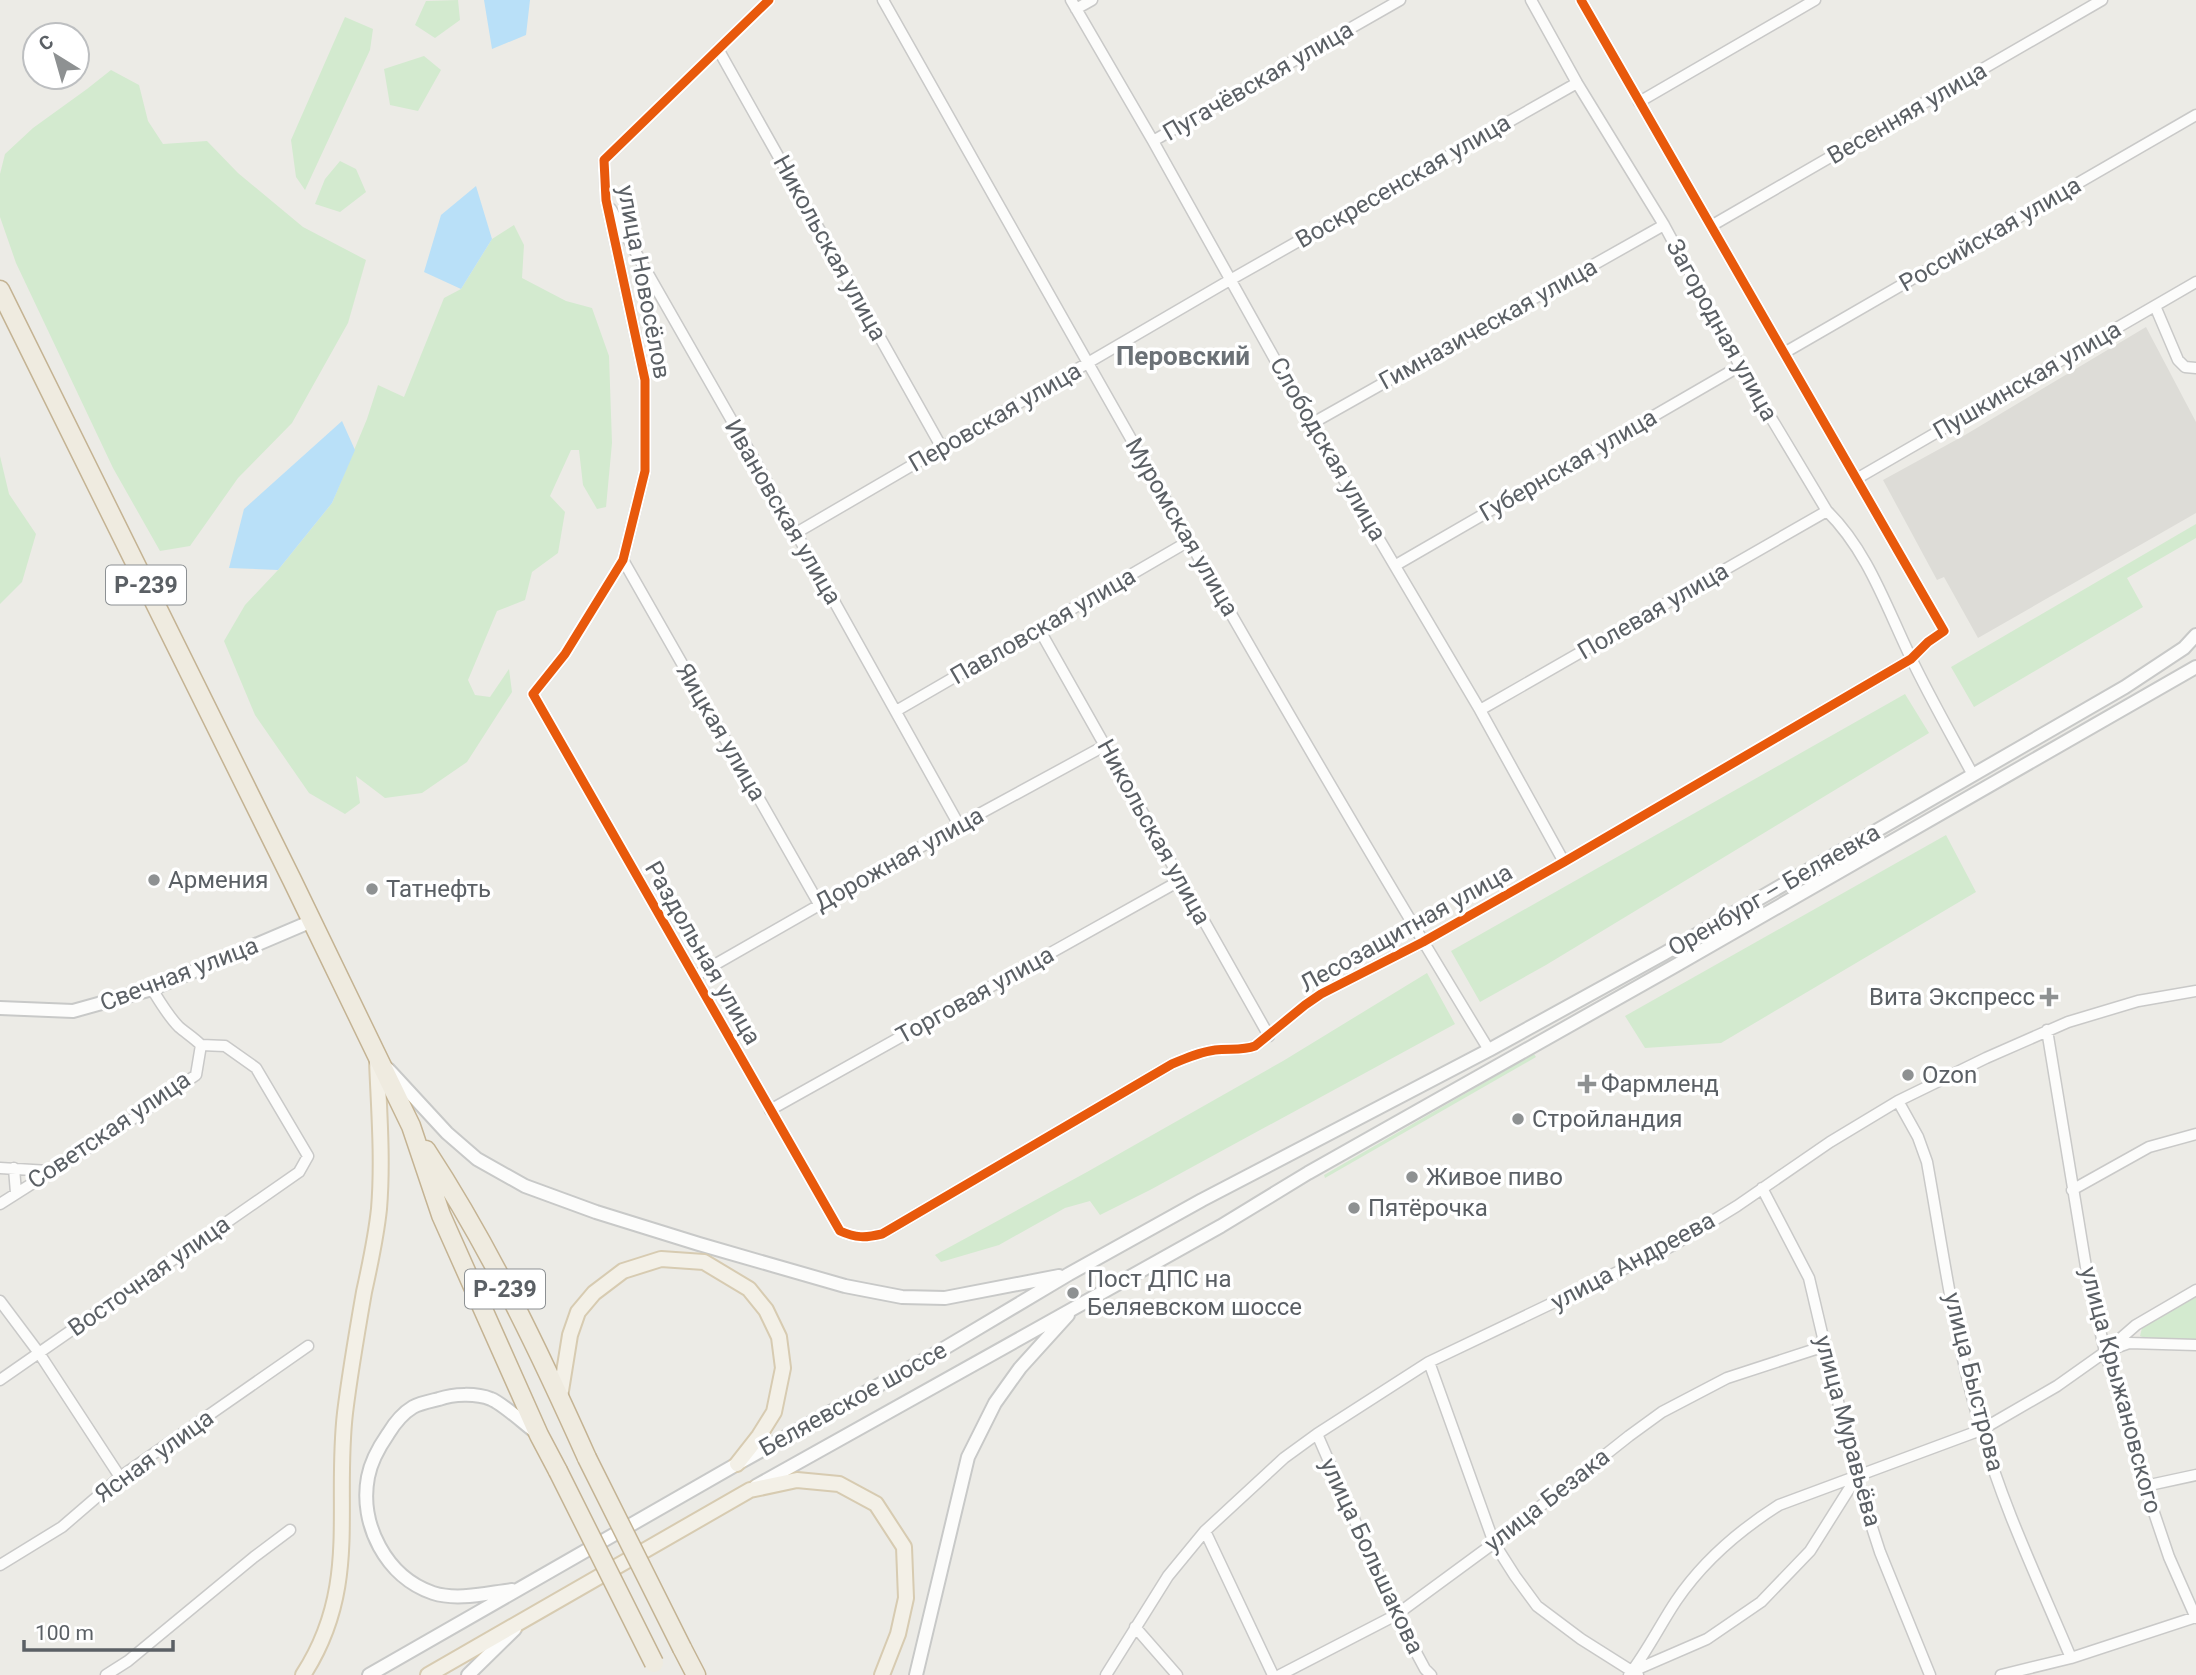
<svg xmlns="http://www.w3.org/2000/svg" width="2196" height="1675" viewBox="0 0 2196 1675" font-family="Roboto,sans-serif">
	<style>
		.industrial { fill: #dddcd7 }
		.green { fill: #d3eacf }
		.water { fill: #b9e0f8 }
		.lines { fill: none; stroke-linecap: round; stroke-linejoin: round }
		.street-casing { stroke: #c9c9c8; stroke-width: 13 }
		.secondary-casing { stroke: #c8c9c8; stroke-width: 16 }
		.primary-casing { stroke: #d7cbb1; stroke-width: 18 }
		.highway-casing { stroke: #c4b393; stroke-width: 21 }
		.street { stroke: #fcfcfb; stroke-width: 10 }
		.secondary { stroke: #fcfcfb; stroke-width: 12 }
		.primary { stroke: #f3f0e7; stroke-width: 14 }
		.highway { stroke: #efebe0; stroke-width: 18 }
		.highway-bridge-casing { stroke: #c4b393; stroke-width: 21; stroke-linecap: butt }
		.highway-bridge { stroke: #efebe0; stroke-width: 18 }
		.cycleway-casing { stroke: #fff; stroke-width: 13 }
		.cycleway { stroke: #e8590c; stroke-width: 9 }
		.poi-dot { fill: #8e9192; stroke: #fff; stroke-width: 2.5 }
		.labels { text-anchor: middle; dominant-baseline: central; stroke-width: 7; stroke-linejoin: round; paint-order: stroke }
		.shield { fill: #fff; stroke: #8c9093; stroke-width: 2 }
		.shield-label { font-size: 23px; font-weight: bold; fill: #5b6065 }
		.street-label { font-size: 24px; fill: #5b6065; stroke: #fff }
		.poi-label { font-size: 24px; fill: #5b6065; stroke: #fff; text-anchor: start }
		.neighbourhood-label { font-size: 26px; font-weight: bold; fill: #6c7277; stroke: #fff }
	</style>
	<rect width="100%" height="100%" fill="#ecebe6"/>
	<path class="industrial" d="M 2146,327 L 2196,422 L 2196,513 L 1978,638 L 1944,577 L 1937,580 L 1883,480 L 1965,435 Z"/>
	<path class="green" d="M 458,0 L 460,20 L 435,38 L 415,25 L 426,1 Z
		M 345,17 L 373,29 L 370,50 L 305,190 L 296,177 L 291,140 Z
		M 424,56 L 441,70 L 418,111 L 390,105 L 384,69 Z
		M 111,70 L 139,85 L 148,121 L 163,144 L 207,141 L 238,173 L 303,227 L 366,260 L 348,323 L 292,423 L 238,478 L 190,546 L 160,551 L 113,468 L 16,263 L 0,217 L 0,174 L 5,154 L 33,128 L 87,89 Z
		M 340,161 L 356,169 L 366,192 L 340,212 L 315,204 L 325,179 Z
		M 514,225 L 524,245 L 522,278 L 566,301 L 592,308 L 609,356 L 612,443 L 606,507 L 597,509 L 583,485 L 579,450 L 571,450 L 550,496 L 565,512 L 558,553 L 532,572 L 525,600 L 497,611 L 468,680 L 475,695 L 490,697 L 509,669 L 512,692 L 467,762 L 422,793 L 385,798 L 356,776 L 360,803 L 345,814 L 309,793 L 255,715 L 224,641 L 245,605 L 278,570 L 332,503 L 367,419 L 378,385 L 404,397 L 444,298 L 461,289 L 492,239 Z
		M 0,456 L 9,494 L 36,534 L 22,582 L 0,604 Z
		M 2196,524 L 2196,538 L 2127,578 L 2143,607 L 1974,707 L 1951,667 Z
		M 1905,694 L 1929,733 L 1546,965 L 1480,1002 L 1451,951 Z
		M 1946,835 L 1976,892 L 1721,1043 L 1645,1048 L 1625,1016 Z
		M 1427,973 L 1455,1024 L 1150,1190 L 1100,1215 L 1090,1201 L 1065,1208 L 999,1245 L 941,1262 L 935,1255 L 1087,1172 L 1283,1061 Z
		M 1534,1054 L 1536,1057 L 1325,1178 L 1324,1175 Z
		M 2196,1294 L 2196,1341 C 2179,1340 2155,1343 2140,1336 L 2142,1328 L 2170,1308 Z"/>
	<path class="water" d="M 484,0 L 530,0 L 526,35 L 492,49 Z
		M 476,186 L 492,239 L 461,289 L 424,272 L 441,215 Z
		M 342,421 L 355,450 L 332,503 L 278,570 L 229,568 L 244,509 Z"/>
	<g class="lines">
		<defs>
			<path id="street" d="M 769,0 L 604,160 L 606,200 L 645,380 L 645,471 L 623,560 L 565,654 L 533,694 L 840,1231 C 856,1238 865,1238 882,1234 L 1172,1064 C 1186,1058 1200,1052 1215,1050 C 1229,1048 1242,1051 1255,1046 L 1305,1005 L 1321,994 L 1423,942 L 1564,862 L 1911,659 L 1928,642 L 1944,631 L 1581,0
				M 883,0 C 1082,352 1278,705 1489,1050
				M 1071,0 L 1153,141 L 1311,424 L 1480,710 L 1564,862
				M 1531,0 L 1577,83 L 1664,225 L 1740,366 L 1827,511 C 1867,550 1886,606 1910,656 C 1929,696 1952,736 1973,775
				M 1076,9 L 1092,0
				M 718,49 L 942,448
				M 1639,102 L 1815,0
				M 1153,141 L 1400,0
				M 611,209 L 796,533 L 959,825
				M 1711,226 L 2102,0
				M 2155,306 L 2178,360 L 2185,367 L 2196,368
				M 1784,353 L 2196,115
				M 1311,424 L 1664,225
				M 1858,478 L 2196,282
				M 796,533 L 1230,280 L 1577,83
				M 623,560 L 819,904
				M 1396,565 L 1740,366
				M 1039,629 L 1269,1036
				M 1480,710 L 1827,511
				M 896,711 L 1189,541
				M 695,976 L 959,825 L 1106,745
				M 2047,1030 L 2086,1267 L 2105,1352 L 2125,1415 L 2145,1486 L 2169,1557 L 2196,1618
				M 1898,1101 L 1918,1137 L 1927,1162 C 1943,1251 1955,1342 1981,1429 C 2002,1505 2040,1584 2071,1658
				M 770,1110 L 1181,880
				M 0,1168 L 49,1171
				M 14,1168 L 16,1193
				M 1762,1188 L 1809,1278 L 1856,1478 L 1880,1552 L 1930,1675
				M 2072,1190 L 2149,1147 L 2196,1134
				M 0,1204 L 118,1129 L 196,1075 L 201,1045
				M 0,1301 L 39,1353 L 120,1477
				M 2112,1349 L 2129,1343 L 2196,1345
				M 1429,1362 L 1494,1543 L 1515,1576 L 1537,1606 L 1581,1639 L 1638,1675
				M 0,1380 L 299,1172 L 308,1156 L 256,1068 L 225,1046 L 201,1045 C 194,1038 186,1033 179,1027 C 168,1016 160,1002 152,989
				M 1317,1434 L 1396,1615 L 1425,1669 L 1431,1675
				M 2145,1486 L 2196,1475
				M 1205,1531 L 1273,1675
				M 0,1565 L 62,1527 L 120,1477 L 308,1346
				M 1135,1627 L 1177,1675
				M 1633,1671 L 1707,1639 L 1761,1602 L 1810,1551 L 1856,1478
				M 106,1675 L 128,1661 L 254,1557 L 290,1530
				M 1106,1675 L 1168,1576 L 1205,1531 L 1284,1458 L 1317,1434 L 1429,1362 L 1672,1246 L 1737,1206 L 1830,1142 L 1898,1101 L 1986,1058 L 2068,1022 L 2138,1001 L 2196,991
				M 1280,1675 L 1396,1615 L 1494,1543 L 1629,1436 L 1662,1412 L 1727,1378 L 1825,1346
				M 1629,1675 C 1647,1652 1660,1625 1676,1601 C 1703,1561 1738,1531 1779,1505 L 1981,1430 L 2057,1386 L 2105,1352 L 2136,1325 L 2196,1290
				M 2001,1675 L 2071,1658 L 2196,1617"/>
			<path id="secondary" d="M 0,1008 L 73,1011 L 152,989 L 312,921
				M 388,1069 L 447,1133 L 477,1159 L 525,1186 L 596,1212 L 699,1244 L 845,1286 L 902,1297 L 945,1298 L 1059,1276
				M 756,1486 L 1221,1226 L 1308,1173 L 1673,967 L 2196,667
				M 512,1590 C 487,1593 458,1601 433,1593 C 386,1577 359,1524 368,1477 C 371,1461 379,1447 388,1434 C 394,1424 403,1413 413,1407 C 420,1403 431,1401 439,1399 C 453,1394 476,1393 491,1399 C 502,1403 527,1426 538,1434
				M 369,1675 L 737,1464 L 933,1355 L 1069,1274 L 1202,1200 L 1489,1050 L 1665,953 L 2125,687 L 2184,648 L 2196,635
				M 468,1675 L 515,1629
				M 916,1675 L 968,1457 L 995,1403 L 1020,1368 L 1068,1315"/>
			<path id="primary" d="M 560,1397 L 570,1335 L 578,1312 L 594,1293 L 623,1271 L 661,1259 L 704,1262 L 749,1289 L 766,1310 L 779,1337 L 783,1368 L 774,1412 L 759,1436 L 737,1464
				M 303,1675 C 360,1587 334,1509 345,1413 C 350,1372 357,1332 364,1292 C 370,1265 376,1237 379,1209 C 383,1160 379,1110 377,1061
				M 428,1675 L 750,1490 L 797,1480 L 839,1484 L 876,1504 L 904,1547 L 906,1598 L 898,1634 L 882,1675"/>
			<path id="highway" d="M 0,290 L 292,880 L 411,1126 L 441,1215 L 539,1435 L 558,1471
				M 426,1150 C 489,1246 540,1353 587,1458
				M 682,1648 L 696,1675"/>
		</defs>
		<use href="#street" class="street-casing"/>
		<use href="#secondary" class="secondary-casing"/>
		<use href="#primary" class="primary-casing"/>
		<use href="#highway" class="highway-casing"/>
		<use href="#street" class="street"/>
		<use href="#secondary" class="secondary"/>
		<use href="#primary" class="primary"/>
		<use href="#highway" class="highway"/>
		<defs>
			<path id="highway-bridge" d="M 587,1458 L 682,1648
				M 558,1471 L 654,1663"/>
		</defs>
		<use href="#highway-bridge" class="highway-bridge-casing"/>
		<use href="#highway-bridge" class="highway-bridge"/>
		<defs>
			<path id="cycleway" d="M 769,0 L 604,160 L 606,200 L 645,380 L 645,471 L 623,560 L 565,654 L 533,694 L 840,1231 C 856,1238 865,1238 882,1234 L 1172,1064 C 1186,1058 1200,1052 1215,1050 C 1229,1048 1242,1051 1255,1046 L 1305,1005 L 1321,994 L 1423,942 L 1564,862 L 1911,659 L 1928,642 L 1944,631 L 1581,0"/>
		</defs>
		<use href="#cycleway" class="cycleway-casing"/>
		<use href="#cycleway" class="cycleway"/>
	</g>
	<g class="poi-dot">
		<circle cx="154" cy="880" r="7"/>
		<circle cx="372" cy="889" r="7"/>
		<path d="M2045.5 986.5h7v7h7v7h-7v7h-7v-7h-7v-7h7z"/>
		<circle cx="1908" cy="1075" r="7"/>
		<path d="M1583.5 1073.5h7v7h7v7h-7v7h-7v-7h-7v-7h7z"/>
		<circle cx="1518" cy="1119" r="7"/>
		<circle cx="1412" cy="1177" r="7"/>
		<circle cx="1354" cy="1208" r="7"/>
		<circle cx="1073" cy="1293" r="7"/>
	</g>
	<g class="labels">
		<g class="shield">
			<rect x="106" y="565.5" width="80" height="39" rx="5"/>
			<rect x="465" y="1269.5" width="80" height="39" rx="5"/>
		</g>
		<g class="shield-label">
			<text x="146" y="585">Р-239</text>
			<text x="505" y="1289">Р-239</text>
		</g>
		<g class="street-label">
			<text transform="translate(1258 81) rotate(-30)">Пугачёвская улица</text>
			<text transform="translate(1907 113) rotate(-30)">Весенняя улица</text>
			<text transform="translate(1403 181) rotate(-30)">Воскресенская улица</text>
			<text transform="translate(1990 234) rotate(-30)">Российская улица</text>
			<text transform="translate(830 248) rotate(61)">Никольская улица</text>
			<text transform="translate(644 282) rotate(79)">улица Новосёлов</text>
			<text transform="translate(1488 324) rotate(-29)">Гимназическая улица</text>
			<text transform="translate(1722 330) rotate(61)">Загородная улица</text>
			<text transform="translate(2027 380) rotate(-30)">Пушкинская улица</text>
			<text transform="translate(995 417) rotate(-30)">Перовская улица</text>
			<text transform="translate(1328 449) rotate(60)">Слободская улица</text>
			<text transform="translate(1568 465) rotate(-30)">Губернская улица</text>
			<text transform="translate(783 512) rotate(60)">Ивановская улица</text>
			<text transform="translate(1182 527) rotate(60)">Муромская улица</text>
			<text transform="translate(1653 611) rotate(-30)">Полевая улица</text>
			<text transform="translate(1043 626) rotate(-30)">Павловская улица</text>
			<text transform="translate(721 732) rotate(60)">Яицкая улица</text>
			<text transform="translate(1154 832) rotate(61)">Никольская улица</text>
			<text transform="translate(899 859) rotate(-29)">Дорожная улица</text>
			<text transform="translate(1774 890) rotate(-30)">Оренбург – Беляевка</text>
			<text transform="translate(1406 928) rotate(-29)">Лесозащитная улица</text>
			<text transform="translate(703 953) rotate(60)">Раздольная улица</text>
			<text transform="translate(179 974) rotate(-21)">Свечная улица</text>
			<text transform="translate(975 995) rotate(-29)">Торговая улица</text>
			<text transform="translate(109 1130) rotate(-34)">Советская улица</text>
			<text transform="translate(1633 1261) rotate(-28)">улица Андреева</text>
			<text transform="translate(149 1276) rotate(-35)">Восточная улица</text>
			<text transform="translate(1974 1382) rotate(76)">улица Быстрова</text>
			<text transform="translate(2121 1390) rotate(75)">улица Крыжановского</text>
			<text transform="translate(853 1399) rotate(-29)">Беляевское шоссе</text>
			<text transform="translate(1848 1431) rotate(75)">улица Муравьёва</text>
			<text transform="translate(154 1456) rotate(-36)">Ясная улица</text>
			<text transform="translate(1547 1500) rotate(-38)">улица Безака</text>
			<text transform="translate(1372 1556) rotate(65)">улица Большакова</text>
		</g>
		<g class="poi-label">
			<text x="168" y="880">Армения</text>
			<text x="386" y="889">Татнефть</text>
			<text x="2035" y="997" text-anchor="end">Вита Экспресс</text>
			<text x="1922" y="1075">Ozon</text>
			<text x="1601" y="1084">Фармленд</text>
			<text x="1532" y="1119">Стройландия</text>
			<text x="1426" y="1177">Живое пиво</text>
			<text x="1368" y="1208">Пятёрочка</text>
			<text x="1087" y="1279">Пост ДПС на<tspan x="1087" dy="28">Беляевском шоссе</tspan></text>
		</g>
		<g class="neighbourhood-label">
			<text x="1183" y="356">Перовский</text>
		</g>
	</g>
	<g transform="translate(56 56) rotate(323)"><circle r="33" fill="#ffffff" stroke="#bdbfc1" stroke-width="2"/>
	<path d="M0-5L12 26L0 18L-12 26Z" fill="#8e9192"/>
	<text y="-10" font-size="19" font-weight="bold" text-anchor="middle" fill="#5b6065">С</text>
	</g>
	<path d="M24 1640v10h149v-10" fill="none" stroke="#5b6065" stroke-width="3.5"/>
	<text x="35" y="1640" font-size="21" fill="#5b6065" stroke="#ffffff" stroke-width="5" paint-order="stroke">100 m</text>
</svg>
